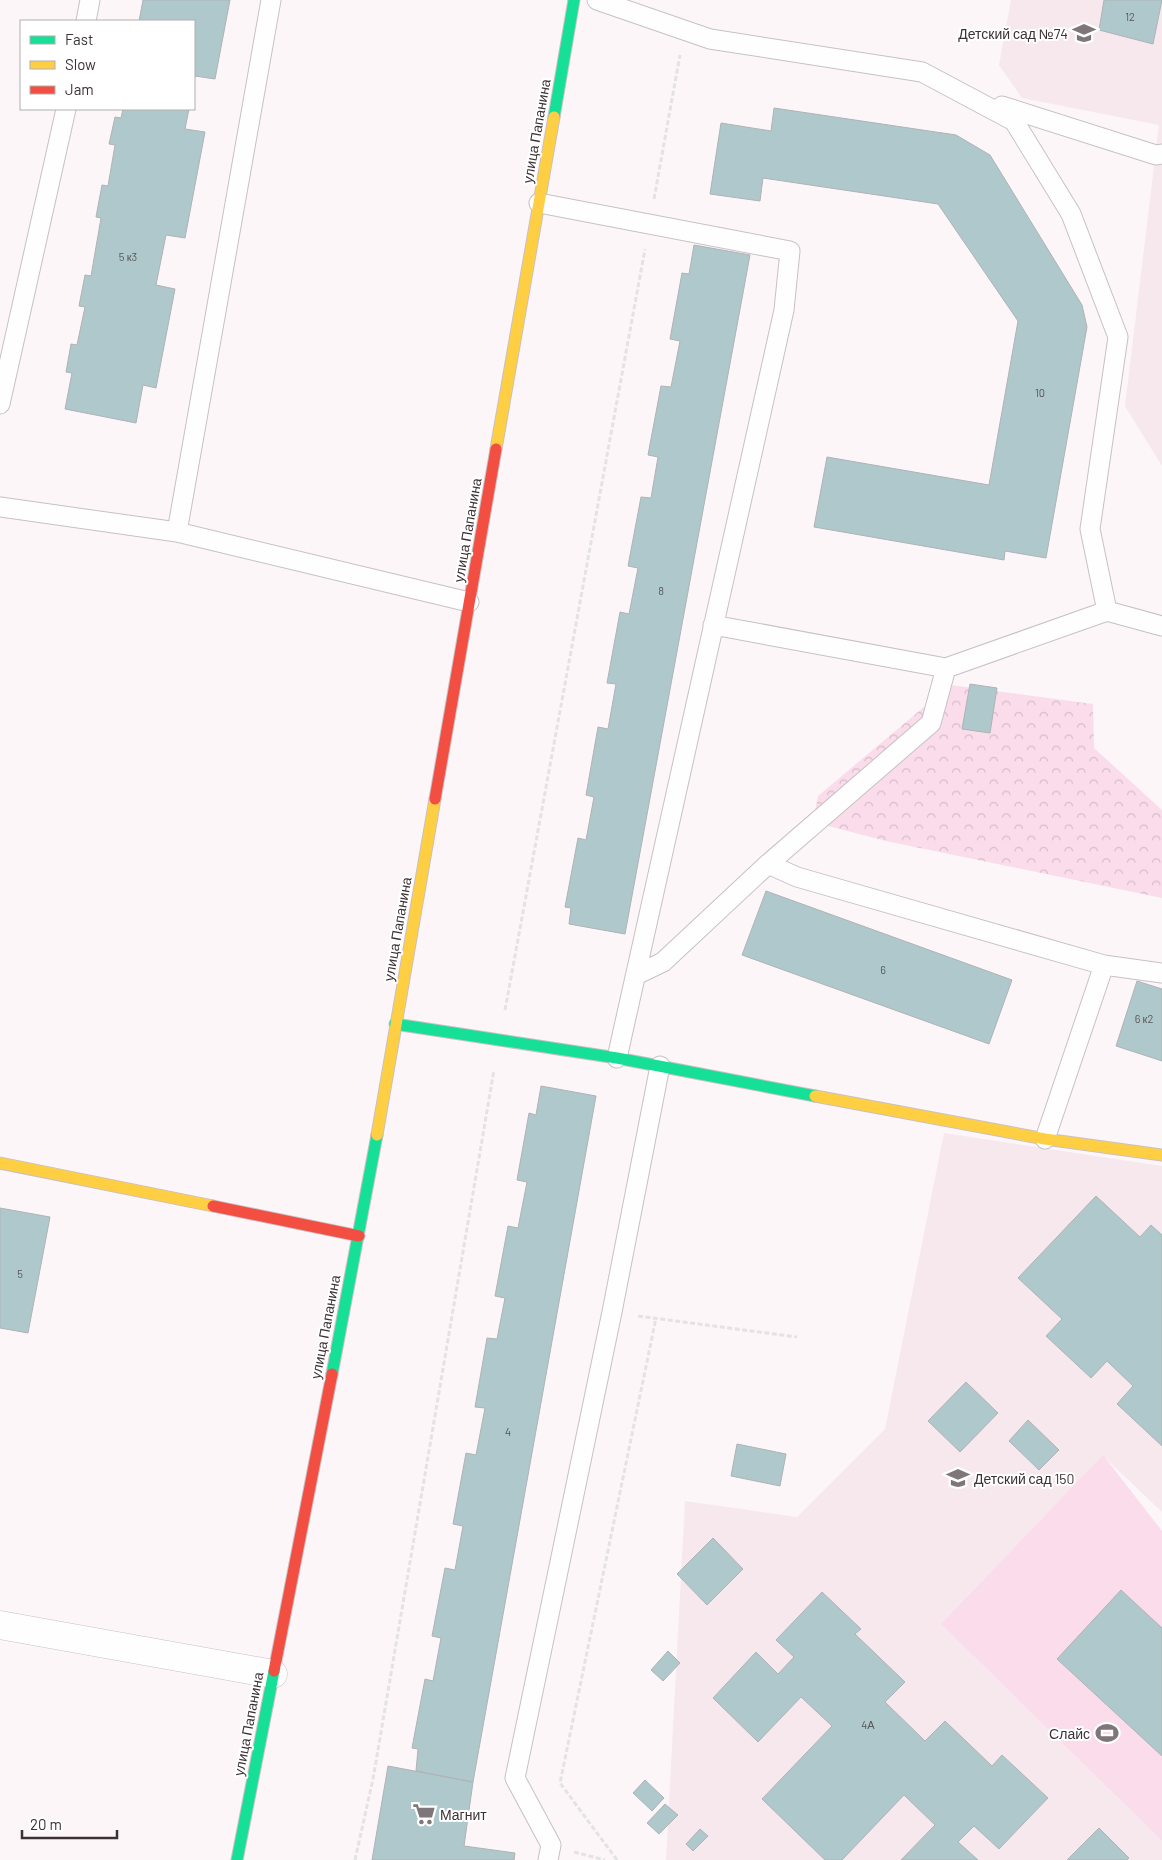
<svg xmlns="http://www.w3.org/2000/svg" width="1162" height="1860" viewBox="0 0 1162 1860" font-family="Barlow,sans-serif">
	<style>
		.built { fill: #f7e8ee }
		.park { fill: url(#park-crowns) }
		.pitch { fill: #fadcea }
		.building { fill: #aec8cb; stroke: #b0b3b5 }
		.lines { fill: none; stroke-linecap: round; stroke-linejoin: round }
		.lane-casing { stroke: #c8c0c4; stroke-width: 21 }
		.street-casing { stroke: #c8c0c4; stroke-width: 29 }
		.fast-casing { stroke: #c8c0c4; stroke-width: 13 }
		.slow-casing { stroke: #c8c0c4; stroke-width: 13 }
		.jam-casing { stroke: #c8c0c4; stroke-width: 13 }
		.path { stroke: #e4e2e3; stroke-width: 3; stroke-dasharray: 5 2.5; stroke-linecap: butt }
		.lane { stroke: #fffefe; stroke-width: 19 }
		.street { stroke: #fffefe; stroke-width: 28 }
		.fast { stroke: #16e098; stroke-width: 11 }
		.slow { stroke: #ffcf43; stroke-width: 11 }
		.jam { stroke: #f24e42; stroke-width: 11 }
		.labels { text-anchor: middle; dominant-baseline: central; stroke-width: 4; stroke-linejoin: round; paint-order: stroke }
		.number-label { font-size: 11px; fill: #58575a }
		.poi-label { font-size: 14px; fill: #3c3135; stroke: #fff; text-anchor: end }
		.street-label { font-size: 14px; fill: #3c3135; stroke: #fff }
	</style>
	<defs>
		<pattern id="park-crowns" width="20" height="18" patternUnits="userSpaceOnUse" patternTransform="scale(1.25)"><rect width="20" height="18" fill="#fadcea"/><path d="M2 6a3 3 0 1 1 6 0M12 15a3 3 0 1 1 6 0" fill="none" stroke="#d7bdc9"/></pattern>
	</defs>
	<rect width="100%" height="100%" fill="#fcf6f9"/>
	<path class="built" d="M 1011,0 L 1162,0 L 1162,466 L 1125,406 L 1159,125 L 1022,98 L 999,65 Z
		M 944,1133 L 1162,1166 L 1162,1512 L 1103,1456 L 941,1624 L 1162,1841 L 1162,1860 L 666,1860 L 685,1501 L 797,1517 L 885,1429 Z"/>
	<path class="park" d="M 950,685 L 1093,704 L 1094,748 L 1162,810 L 1162,898 L 886,841 L 813,822 L 818,796 Z"/>
	<path class="pitch" d="M 1103,1455 L 1162,1531 L 1162,1841 L 941,1624 Z"/>
	<path class="building" d="M 143,0 L 230,0 L 215,79 L 195,76 L 194,82 L 194,21 L 139,21 Z
		M 1104,0 L 1162,0 L 1153,44 L 1099,30 Z
		M 774,108 L 956,135 L 990,155 L 1082,305 L 1087,327 L 1046,558 L 1005,551 L 1004,560 L 814,527 L 827,457 L 989,485 L 1018,321 L 938,204 L 763,178 L 760,201 L 710,194 L 721,123 L 771,131 Z
		M 123,109 L 189,109 L 185,129 L 205,132 L 185,238 L 166,235 L 156,285 L 175,289 L 156,388 L 143,385 L 136,423 L 65,409 L 72,373 L 66,372 L 71,344 L 77,345 L 85,307 L 79,306 L 85,275 L 91,276 L 101,218 L 96,217 L 102,185 L 108,186 L 115,145 L 109,144 L 115,117 L 121,118 Z
		M 694,245 L 750,255 L 625,934 L 569,924 L 571,908 L 565,907 L 578,838 L 586,840 L 594,797 L 586,795 L 598,727 L 608,729 L 616,684 L 607,683 L 620,612 L 629,614 L 638,568 L 628,566 L 641,497 L 651,498 L 658,457 L 648,455 L 661,386 L 671,387 L 680,341 L 670,339 L 682,273 L 689,274 Z
		M 970,684 L 997,688 L 990,733 L 962,729 Z
		M 766,891 L 1012,980 L 989,1044 L 742,955 Z
		M 1137,981 L 1162,989 L 1162,1061 L 1116,1046 Z
		M 541,1086 L 596,1096 L 473,1782 L 416,1771 L 418,1749 L 412,1748 L 425,1679 L 433,1681 L 441,1638 L 432,1636 L 445,1568 L 455,1570 L 463,1526 L 453,1524 L 466,1453 L 476,1455 L 485,1408 L 475,1407 L 487,1338 L 497,1339 L 505,1298 L 495,1296 L 508,1226 L 518,1228 L 527,1182 L 517,1180 L 529,1113 L 536,1115 Z
		M 1096,1196 L 1140,1237 L 1151,1225 L 1162,1235 L 1162,1446 L 1117,1404 L 1133,1386 L 1107,1361 L 1091,1378 L 1046,1336 L 1062,1319 L 1018,1278 Z
		M 0,1208 L 50,1217 L 28,1333 L 0,1328 Z
		M 966,1382 L 998,1413 L 960,1452 L 928,1421 Z
		M 1028,1420 L 1059,1450 L 1039,1470 L 1009,1441 Z
		M 737,1444 L 786,1454 L 780,1486 L 731,1476 Z
		M 713,1538 L 743,1569 L 707,1605 L 677,1574 Z
		M 1121,1590 L 1162,1628 L 1162,1756 L 1057,1659 Z
		M 822,1592 L 861,1629 L 855,1634 L 905,1682 L 885,1702 L 925,1741 L 945,1721 L 992,1766 L 1002,1755 L 1048,1798 L 999,1849 L 974,1826 L 958,1842 L 978,1860 L 901,1860 L 935,1825 L 904,1795 L 842,1860 L 825,1860 L 762,1799 L 832,1726 L 801,1697 L 758,1742 L 713,1698 L 756,1652 L 778,1674 L 794,1657 L 776,1640 Z
		M 668,1651 L 680,1663 L 663,1681 L 651,1670 Z
		M 388,1766 L 473,1782 L 464,1846 L 515,1853 L 514,1860 L 372,1860 Z
		M 645,1780 L 664,1798 L 652,1811 L 633,1793 Z
		M 665,1804 L 678,1815 L 659,1834 L 647,1823 Z
		M 1099,1828 L 1129,1858 L 1127,1860 L 1067,1860 Z
		M 700,1829 L 708,1836 L 693,1851 L 686,1844 Z"/>
	<g class="lines">
		<defs>
			<path id="lane" d="M 597,0 L 710,39 L 922,72 L 1014,121 L 1071,214 L 1118,337 L 1090,529 L 1107,611 L 1162,626
				M 86,21 L 90,0
				M 1002,106 L 1156,155 L 1162,154
				M 539,203 L 790,251 L 784,310 L 617,1058
				M 0,404 L 66,109
				M 0,507 L 177,532 L 469,602
				M 177,532 L 271,0
				M 713,625 L 946,668 L 1107,611
				M 768,864 L 797,877 L 1104,965
				M 636,975 L 663,962 L 768,864 L 931,723 L 946,668
				M 1045,1139 L 1104,965 L 1162,973
				M 548,1860 L 551,1845 L 515,1778 L 612,1312 L 660,1066"/>
			<path id="street" d="M 0,1625 L 273,1674"/>
			<path id="fast" d="M 554,117 L 574,0
				M 395,1024 L 617,1058 L 815,1096
				M 332,1374 L 377,1135
				M 237,1860 L 274,1671"/>
			<path id="slow" d="M 496,449 L 554,117
				M 815,1096 L 1045,1139 L 1162,1155
				M 377,1135 L 435,799
				M 0,1163 L 213,1206"/>
			<path id="jam" d="M 435,799 L 496,449
				M 213,1206 L 359,1236
				M 274,1671 L 332,1374"/>
		</defs>
		<use href="#lane" class="lane-casing"/>
		<use href="#street" class="street-casing"/>
		<use href="#fast" class="fast-casing"/>
		<use href="#slow" class="slow-casing"/>
		<use href="#jam" class="jam-casing"/>
		<path class="path" d="M 654,199 L 680,55
			M 505,1010 L 645,249
			M 638,1316 L 797,1337
			M 574,1852 L 605,1860
			M 355,1860 L 373,1779 L 494,1070
			M 617,1860 L 560,1783 L 656,1318"/>
		<use href="#lane" class="lane"/>
		<use href="#street" class="street"/>
		<use href="#fast" class="fast"/>
		<use href="#slow" class="slow"/>
		<use href="#jam" class="jam"/>
	</g>
	<defs>
		<symbol id="school-bare" viewBox="-9 -9 18 18"><path d="M0-5L7-2L0 1L-7-2ZM-4 1L0 2.5L4 1V4Q0 6-4 4Z" fill="#7f767a" stroke="#fff" stroke-width="2.5" paint-order="stroke"/></symbol>
		<symbol id="stadium-bare" viewBox="-9 -9 18 18"><path d="M0-5a6.5 5 0 1 0 0 10a6.5 5 0 1 0 0-10ZM-3.5-1.8h7v3.6h-7Z" fill="#7f767a" stroke="#fff" stroke-width="2.5" paint-order="stroke"/></symbol>
		<symbol id="supermarket-bare" viewBox="-9 -9 18 18"><path d="M-6-5.5h2.5l.6 2H6L4.5 2H-2.5L-4.4-4H-6ZM-1.5 3.2a1.3 1.3 0 1 0 .1 0ZM3 3.2a1.3 1.3 0 1 0 .1 0Z" fill="#7f767a" stroke="#fff" stroke-width="2.5" paint-order="stroke"/></symbol>
	</defs>
	<g fill-rule="evenodd">
		<use href="#school-bare" x="1068" y="17" width="32" height="32"/>
		<use href="#school-bare" x="942" y="1462" width="32" height="32"/>
		<use href="#stadium-bare" x="1091" y="1717" width="32" height="32"/>
		<use href="#supermarket-bare" x="408" y="1798" width="32" height="32"/>
	</g>
	<g class="labels">
		<g class="number-label">
			<text x="1130" y="16">12</text>
			<text x="128" y="256">5 к3</text>
			<text x="1040" y="392">10</text>
			<text x="661" y="590">8</text>
			<text x="883" y="969">6</text>
			<text x="1144" y="1018">6 к2</text>
			<text x="20" y="1273">5</text>
			<text x="508" y="1431">4</text>
			<text x="868" y="1724">4А</text>
		</g>
		<g class="poi-label">
			<text x="1068" y="33">Детский сад №74</text>
			<text x="974" y="1478" text-anchor="start">Детский сад 150</text>
			<text x="1090" y="1733">Слайс</text>
			<text x="440" y="1814" text-anchor="start">Магнит</text>
		</g>
		<g class="street-label">
			<text transform="translate(536 131) rotate(-80)">улица Папанина</text>
			<text transform="translate(467 530) rotate(-80)">улица Папанина</text>
			<text transform="translate(397 929) rotate(-80)">улица Папанина</text>
			<text transform="translate(325 1327) rotate(-79)">улица Папанина</text>
			<text transform="translate(248 1724) rotate(-79)">улица Папанина</text>
		</g>
	</g>
	<rect x="20" y="20" width="175" height="90" fill="#ffffff" stroke="#b1adae"/>
	<rect x="30" y="36" width="25" height="8" fill="#16e098" stroke="#b1adae"/>
	<text x="65" y="45" font-size="15" fill="#3c3135">Fast</text>
	<rect x="30" y="61" width="25" height="8" fill="#ffcf43" stroke="#b1adae"/>
	<text x="65" y="70" font-size="15" fill="#3c3135">Slow</text>
	<rect x="30" y="86" width="25" height="8" fill="#f24e42" stroke="#b1adae"/>
	<text x="65" y="95" font-size="15" fill="#3c3135">Jam</text>
	<path d="M22 1830v8h95v-8" fill="none" stroke="#3c3135" stroke-width="2.5"/>
	<text x="30" y="1830" font-size="15" fill="#3c3135" stroke="#ffffff" stroke-width="4" paint-order="stroke">20 m</text>
</svg>
